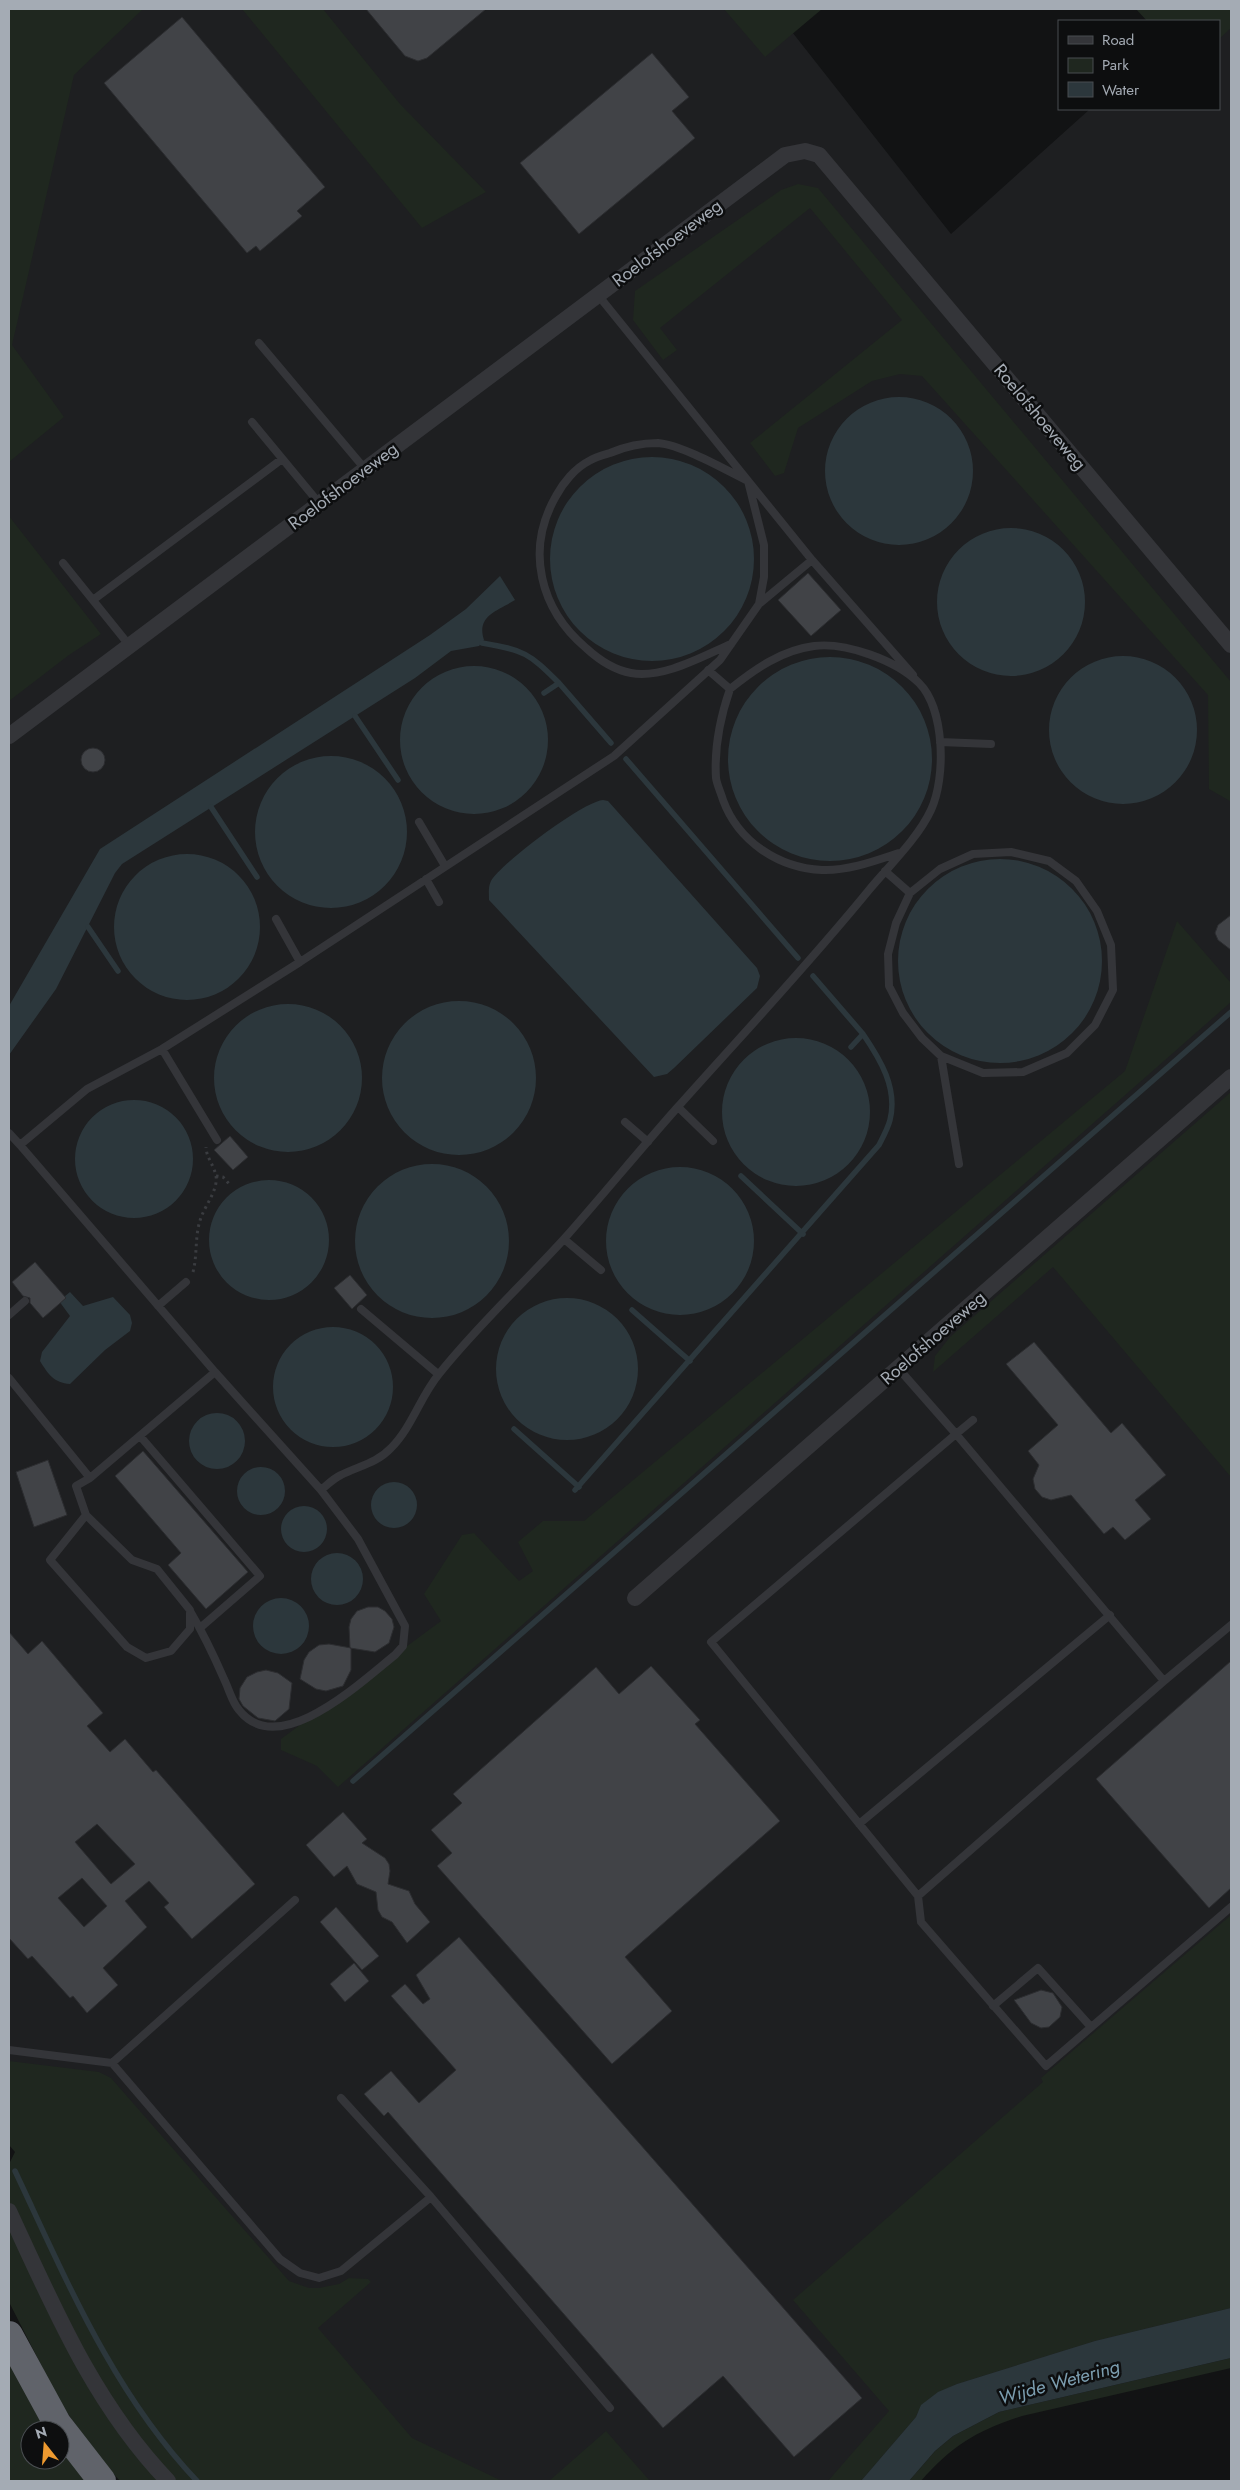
<svg xmlns="http://www.w3.org/2000/svg" width="1240" height="2490" viewBox="0 0 1240 2490" font-family="Jost,sans-serif">
	<style>
		.built { fill: #1e1f21 }
		.green { fill: #1f271f }
		.water { fill: #2c373c }
		.lines { fill: none; stroke-linecap: round; stroke-linejoin: round }
		.stream { stroke: #2c373c; stroke-width: 5.5 }
		.building { fill: #414347; stroke: #2c2d30; fill-rule: evenodd }
		.path { stroke: #3a3c40; stroke-width: 3; stroke-dasharray: 2.5 4; stroke-linecap: butt }
		.service { stroke: #343539; stroke-width: 8 }
		.minor { stroke: #343539; stroke-width: 16 }
		.motorway { stroke: #60636a; stroke-width: 28 }
		.labels { text-anchor: middle; dominant-baseline: central; stroke-width: 5; stroke-linejoin: round; paint-order: stroke }
		.street-label { font-size: 18px; fill: #a4abb4; stroke: #0d0e0f }
		.water-label { font-size: 19px; font-style: italic; fill: #7b9daf; stroke: #0d0e0f }
	</style>
	<rect width="100%" height="100%" fill="#121314"/>
	<path class="built" d="M 35,9 L 774,9 L 951,234 L 1090,109 L 1219,109 L 1219,21 L 1231,9 L 1231,2338 L 1002,2394 L 884,2481 L 318,2481 L 9,2108 L 9,113 Z"/>
	<path class="green" d="M 9,9 L 143,9 L 74,75 L 12,345 L 64,417 L 9,462 Z
		M 242,9 L 323,9 L 400,104 L 486,192 L 422,228 Z
		M 724,9 L 822,9 L 765,57 Z
		M 1136,9 L 1231,9 L 1231,28 L 1219,39 L 1219,21 L 1147,21 Z
		M 798,184 L 818,188 L 1231,682 L 1230,801 L 1209,789 L 1208,695 L 922,376 L 900,374 L 872,381 L 798,428 L 784,473 L 775,476 L 750,443 L 902,320 L 810,208 L 660,328 L 677,350 L 663,360 L 633,320 L 635,291 L 781,190 Z
		M 9,516 L 101,634 L 69,655 L 9,701 Z
		M 1177,921 L 1231,983 L 1231,1002 L 338,1787 L 317,1766 L 281,1750 L 281,1739 L 441,1621 L 424,1594 L 462,1535 L 474,1533 L 519,1581 L 533,1571 L 518,1542 L 543,1521 L 584,1521 L 1125,1071 Z
		M 1231,1092 L 1231,1477 L 1053,1267 L 933,1372 L 935,1356 L 950,1337 Z
		M 1231,1915 L 1231,2308 L 1095,2341 L 957,2384 C 939,2392 924,2398 916,2417 L 861,2481 L 828,2481 L 889,2411 L 793,2300 L 1043,2082 L 1041,2078 Z
		M 9,2061 L 99,2072 L 111,2078 L 289,2281 L 309,2288 L 319,2288 L 339,2284 L 349,2278 L 368,2279 L 371,2282 L 318,2328 L 412,2438 L 502,2481 L 175,2481 L 122,2418 L 55,2299 L 9,2202 L 9,2164 L 15,2152 L 9,2145 Z
		M 9,2223 L 60,2332 L 162,2481 L 120,2481 L 101,2460 L 61,2404 L 9,2302 Z
		M 9,2355 L 52,2430 L 30,2430 L 30,2460 L 60,2460 L 60,2442 L 89,2481 L 9,2481 Z
		M 1231,2358 L 1231,2368 L 1022,2416 C 976,2431 953,2445 921,2481 L 909,2481 L 935,2451 L 953,2436 L 999,2412 Z
		M 606,2431 L 650,2481 L 549,2481 Z"/>
	<path class="water" d="M825 471a74 74 0 1 1 148 0a74 74 0 1 1-148 0Z
		M550 559a102 102 0 1 1 204 0a102 102 0 1 1-204 0Z
		M937 602a74 74 0 1 1 148 0a74 74 0 1 1-148 0Z
		M 500,576 L 515,600 C 497,611 476,616 484,640 L 479,646 L 451,651 L 415,678 L 122,864 L 115,873 L 56,989 L 9,1055 L 9,1006 L 100,849 L 430,635 L 466,609 Z
		M1049 730a74 74 0 1 1 148 0a74 74 0 1 1-148 0Z
		M728 759a102 102 0 1 1 204 0a102 102 0 1 1-204 0Z
		M400 740a74 74 0 1 1 148 0a74 74 0 1 1-148 0Z
		M255 832a76 76 0 1 1 152 0a76 76 0 1 1-152 0Z
		M 603,800 L 608,801 L 757,968 L 760,976 L 757,988 L 674,1068 L 667,1074 L 654,1077 L 489,900 C 489,893 488,887 491,881 C 500,864 584,801 603,800 Z
		M114 927a73 73 0 1 1 146 0a73 73 0 1 1-146 0Z
		M898 961a102 102 0 1 1 204 0a102 102 0 1 1-204 0Z
		M382 1078a77 77 0 1 1 154 0a77 77 0 1 1-154 0Z
		M214 1078a74 74 0 1 1 148 0a74 74 0 1 1-148 0Z
		M722 1112a74 74 0 1 1 148 0a74 74 0 1 1-148 0Z
		M75 1159a59 59 0 1 1 118 0a59 59 0 1 1-118 0Z
		M355 1241a77 77 0 1 1 154 0a77 77 0 1 1-154 0Z
		M606 1241a74 74 0 1 1 148 0a74 74 0 1 1-148 0Z
		M209 1240a60 60 0 1 1 120 0a60 60 0 1 1-120 0Z
		M 70,1292 L 83,1306 L 113,1297 L 130,1315 L 132,1323 L 130,1331 L 105,1350 L 70,1384 C 54,1383 48,1374 40,1361 L 42,1352 L 70,1316 L 59,1301 Z
		M496 1369a71 71 0 1 1 142 0a71 71 0 1 1-142 0Z
		M273 1387a60 60 0 1 1 120 0a60 60 0 1 1-120 0Z
		M189 1441a28 28 0 1 1 56 0a28 28 0 1 1-56 0Z
		M237 1491a24 24 0 1 1 48 0a24 24 0 1 1-48 0Z
		M371 1505a23 23 0 1 1 46 0a23 23 0 1 1-46 0Z
		M281 1529a23 23 0 1 1 46 0a23 23 0 1 1-46 0Z
		M311 1579a26 26 0 1 1 52 0a26 26 0 1 1-52 0Z
		M253 1626a28 28 0 1 1 56 0a28 28 0 1 1-56 0Z
		M 1231,2308 L 1231,2358 L 999,2412 L 953,2436 L 935,2451 L 909,2481 L 861,2481 L 916,2417 L 921,2405 L 938,2392 L 957,2384 L 1095,2341 Z"/>
	<g class="lines">
		<path class="stream" d="M 482,643 C 524,650 529,653 559,683
			M 544,693 L 559,683 L 611,743
			M 355,716 L 398,780
			M 626,759 L 798,958
			M 211,807 L 257,877
			M 88,927 L 118,971
			M 813,976 L 863,1034
			M 741,1176 L 803,1234
			M 632,1310 L 690,1361
			M 514,1429 L 579,1487
			M 575,1490 L 879,1145 C 883,1137 888,1128 890,1120 C 898,1088 880,1059 863,1034 L 851,1047
			M 353,1781 L 1231,1012
			M 15,2171 C 66,2279 113,2393 197,2481"/>
	</g>
	<path class="building" d="M 366,9 L 486,9 L 427,58 L 418,61 L 405,56 Z
		M 182,17 L 325,187 L 297,211 L 302,216 L 260,251 L 256,246 L 247,253 L 104,83 Z
		M 652,53 L 689,97 L 672,111 L 695,138 L 579,234 L 520,163 Z
		M 808,573 L 841,610 L 811,636 L 778,600 Z
		M81 760a12 12 0 1 1 24 0a12 12 0 1 1-24 0Z
		M 1231,915 L 1231,950 L 1218,940 L 1215,933 L 1218,925 Z
		M 230,1136 L 248,1157 L 233,1170 L 214,1150 Z
		M 35,1262 L 66,1298 L 43,1318 L 30,1303 L 30,1298 L 23,1296 L 12,1282 Z
		M 350,1275 L 367,1295 L 352,1309 L 334,1288 Z
		M 1034,1342 L 1111,1433 L 1122,1423 L 1166,1475 L 1135,1500 L 1151,1519 L 1125,1540 L 1113,1527 L 1104,1534 L 1071,1495 L 1051,1500 L 1042,1497 L 1035,1489 L 1033,1479 L 1039,1465 L 1028,1451 L 1058,1425 L 1006,1364 Z
		M 143,1451 L 248,1572 L 206,1609 L 168,1565 L 181,1553 L 115,1476 Z
		M 48,1460 L 67,1515 L 34,1527 L 16,1472 Z
		M 368,1607 L 378,1607 L 385,1611 L 392,1619 L 394,1627 L 389,1643 L 375,1652 L 350,1648 L 349,1627 L 351,1619 L 357,1611 Z
		M 9,1632 L 28,1654 L 42,1641 L 103,1713 L 87,1726 L 110,1752 L 125,1739 L 153,1772 L 156,1770 L 255,1884 L 192,1939 L 164,1907 L 169,1903 L 149,1881 L 125,1901 L 147,1927 L 103,1968 L 118,1985 L 87,2013 L 73,1996 L 70,1998 L 32,1956 L 28,1959 L 9,1938 ZM 97,1824 L 135,1864 L 111,1884 L 75,1842 ZM 82,1878 L 107,1906 L 84,1927 L 58,1898 Z
		M 329,1644 L 351,1648 L 351,1670 L 343,1686 L 326,1691 L 316,1689 L 300,1679 L 304,1660 L 309,1652 L 319,1645 Z
		M 1231,1661 L 1231,1888 L 1209,1908 L 1096,1779 Z
		M 651,1666 L 700,1720 L 695,1724 L 780,1821 L 625,1957 L 672,2011 L 612,2064 L 437,1866 L 452,1853 L 431,1830 L 462,1803 L 453,1794 L 596,1667 L 619,1694 Z
		M 266,1670 L 278,1673 L 292,1683 L 289,1709 L 275,1721 L 258,1718 L 243,1706 L 239,1699 L 240,1688 L 247,1677 L 257,1672 Z
		M 343,1812 L 367,1839 L 362,1843 L 385,1858 L 389,1864 L 390,1871 L 388,1884 L 409,1891 L 415,1904 L 430,1922 L 407,1943 L 392,1922 L 382,1917 L 378,1910 L 376,1892 L 357,1884 L 347,1866 L 334,1877 L 306,1845 Z
		M 336,1907 L 379,1956 L 362,1970 L 320,1922 Z
		M 459,1937 L 862,2398 L 794,2457 L 723,2376 L 663,2428 L 388,2112 L 384,2116 L 364,2094 L 391,2071 L 419,2103 L 456,2070 L 391,1996 L 405,1984 L 423,2004 L 430,1999 L 416,1975 Z
		M 354,1963 L 369,1981 L 345,2002 L 330,1984 Z
		M 1041,1990 L 1053,1993 L 1062,2007 L 1060,2017 L 1049,2027 L 1041,2028 L 1031,2023 L 1014,2000 Z"/>
	<g class="lines">
		<path class="path" d="M 216,1176 L 223,1177 L 231,1186
			M 193,1272 C 198,1253 194,1234 202,1215 C 207,1203 218,1189 216,1176 C 214,1165 206,1157 206,1147"/>
		<path class="service" d="M 598,295 L 812,560 L 759,604
			M 259,343 L 365,469
			M 252,422 L 319,503
			M 812,560 L 913,675
			M 63,563 L 129,645
			M 93,600 L 282,459
			M 730,689 C 720,718 714,747 716,778 C 717,785 721,793 723,800 C 738,841 778,868 822,870 C 848,871 875,861 899,853
			M 940,742 L 991,744
			M 419,822 L 445,866
			M 885,871 L 910,893 L 940,869 L 973,854 L 1011,852 L 1049,861 L 1076,881 L 1097,911 L 1111,945 L 1113,990 L 1095,1025 L 1067,1053 L 1023,1072 L 983,1073 L 941,1056 L 922,1038 L 903,1013 L 889,986 L 888,954 L 896,923 L 910,893
			M 426,879 L 439,902
			M 300,962 L 614,756 L 720,660 L 759,604 L 764,577 L 764,545 L 748,481 C 726,470 682,445 658,443 C 642,443 624,447 610,453 C 603,455 595,457 589,461 C 575,468 563,483 556,496 C 525,550 540,609 586,648 C 598,659 614,670 631,673 C 663,679 703,656 731,644
			M 162,1049 L 217,1140
			M 941,1056 L 959,1164
			M 678,1107 L 713,1141
			M 625,1122 L 648,1142
			M 9,1133 L 20,1145 L 87,1089 L 162,1049 L 300,962 L 276,919
			M 20,1145 L 215,1372 L 321,1490 C 327,1485 334,1478 341,1475 C 359,1466 377,1463 391,1448 C 412,1427 420,1397 439,1374 C 477,1326 523,1284 564,1239 C 602,1196 638,1152 676,1109 C 741,1036 807,966 869,890 C 889,866 918,838 931,810 C 946,778 945,709 919,683 C 896,660 845,642 814,646 C 782,650 755,669 730,689 L 708,670
			M 564,1239 L 601,1270
			M 158,1306 L 186,1282
			M 361,1309 L 438,1374
			M 9,1315 L 25,1301
			M 898,1368 L 956,1434 L 711,1642 L 918,1896 L 1164,1681 L 1231,1625
			M 9,1378 L 90,1478
			M 973,1420 L 956,1434 L 1164,1681
			M 140,1436 L 260,1576 L 200,1628
			M 86,1515 L 132,1560 L 157,1569 L 190,1610 L 190,1629 L 171,1651 L 146,1658 L 127,1647 L 50,1560 L 86,1515 L 76,1486 L 90,1478 L 215,1372
			M 190,1611 C 203,1633 214,1656 224,1679 C 229,1689 232,1702 239,1710 C 279,1761 362,1681 395,1655 L 403,1646 L 405,1626 L 358,1539 L 321,1490
			M 859,1824 L 1110,1615
			M 918,1896 L 921,1922 L 1046,2066 L 1231,1907
			M 993,2006 L 1038,1968 L 1091,2027
			M 9,2050 L 112,2063 L 280,2259 L 300,2273 L 319,2278 L 341,2271 L 431,2197 L 341,2098
			M 112,2063 L 295,1900
			M 431,2197 L 610,2408"/>
		<path class="minor" d="M 9,736 L 785,155 L 805,151 L 819,155 L 1231,645
			M 635,1598 L 1231,1077
			M 9,2211 C 53,2306 94,2404 168,2481"/>
		<path class="motorway" d="M 9,2335 L 57,2423 L 102,2481"/>
	</g>
	<g class="labels">
		<g class="street-label">
			<text transform="translate(667 243) rotate(-37)">Roelofshoeveweg</text>
			<text transform="translate(1040 417) rotate(50)">Roelofshoeveweg</text>
			<text transform="translate(343 486) rotate(-37)">Roelofshoeveweg</text>
			<text transform="translate(933 1338) rotate(-41)">Roelofshoeveweg</text>
		</g>
		<g class="water-label">
			<text transform="translate(1059 2382) rotate(-15)">Wijde Wetering</text>
		</g>
	</g>
	<rect width="1240" height="2490" fill="none" stroke="#a4abb4" stroke-width="20"/>
	<rect x="1058" y="20" width="162" height="90" fill="#0d0e0f" stroke="#494d51"/>
	<rect x="1068" y="36" width="25" height="8" fill="#343539" stroke="#494d51"/>
	<text x="1102" y="45" font-size="15" fill="#a4abb4">Road</text>
	<rect x="1068" y="58" width="25" height="15" fill="#1f271f" stroke="#494d51"/>
	<text x="1102" y="70" font-size="15" fill="#a4abb4">Park</text>
	<rect x="1068" y="82" width="25" height="15" fill="#2c373c" stroke="#494d51"/>
	<text x="1102" y="95" font-size="15" fill="#a4abb4">Water</text>
	<g transform="translate(45 2445) rotate(343)"><circle r="24" fill="#0d0e0f" stroke="#494d51"/>
	<path d="M0-4L9 19L0 12L-9 19Z" fill="#ee9a30"/>
	<text y="-8" font-size="14" font-weight="bold" text-anchor="middle" fill="#a4abb4">N</text>
	</g>
</svg>
